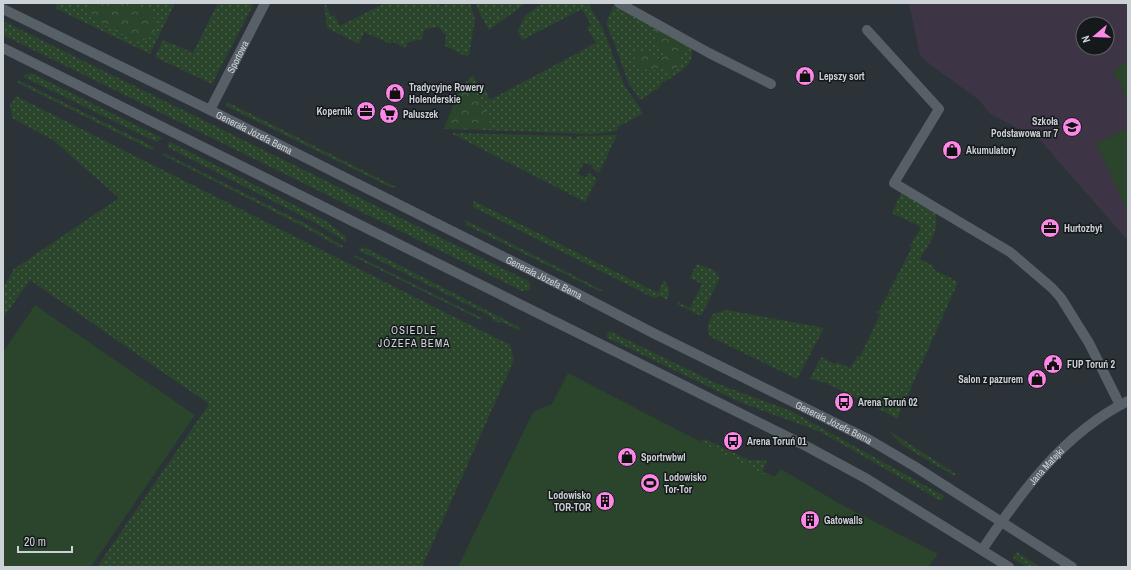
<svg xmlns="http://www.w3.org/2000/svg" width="1131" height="570" viewBox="0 0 1131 570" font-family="'Archivo Narrow',sans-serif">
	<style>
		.education { fill: #3d3445; fill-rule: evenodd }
		.green { fill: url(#green-dots) }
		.forest { fill: url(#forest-crowns) }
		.pitch { fill: #2a452b }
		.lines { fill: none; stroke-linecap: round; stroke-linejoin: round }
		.minor { stroke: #586067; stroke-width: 10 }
		.secondary { stroke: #586067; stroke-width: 10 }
		.labels { text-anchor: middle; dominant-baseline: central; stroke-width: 3; stroke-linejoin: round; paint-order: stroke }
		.street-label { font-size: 10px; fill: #cdd2d6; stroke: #16191c }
		.poi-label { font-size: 10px; font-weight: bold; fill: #cdd2d6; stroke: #16191c; text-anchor: start }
		.neighbourhood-label { font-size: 11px; letter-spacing: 1px; fill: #cdd2d6; stroke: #16191c }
	</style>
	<defs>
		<pattern id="green-dots" width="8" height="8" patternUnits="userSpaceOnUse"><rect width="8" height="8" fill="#2a452b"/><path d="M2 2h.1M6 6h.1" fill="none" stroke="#485f49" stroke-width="1.8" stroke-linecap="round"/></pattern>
		<pattern id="forest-crowns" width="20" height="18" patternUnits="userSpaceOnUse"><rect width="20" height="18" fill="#2a452b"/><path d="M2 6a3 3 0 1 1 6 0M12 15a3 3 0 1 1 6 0" fill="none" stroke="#485f49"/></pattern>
	</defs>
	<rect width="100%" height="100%" fill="#2b3238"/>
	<path class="education" d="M 909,3 L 1128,3 L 1128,241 L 1041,141 L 989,113 L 979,100 L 932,66 L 920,56 ZM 1083,24 L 1107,24 L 1107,48 L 1083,48 Z"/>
	<path class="green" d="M 58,3 L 90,3 L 91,4 L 89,11 L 138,5 L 129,3 L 175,3 L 150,54 L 55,8 Z
		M 218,3 L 254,3 L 212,84 L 155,57 L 163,40 L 193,53 Z
		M 324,3 L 325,3 L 331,16 L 334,15 L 340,26 L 385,3 L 437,3 L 442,6 L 445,3 L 470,3 L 475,20 L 469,55 L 466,56 L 445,46 L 446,35 L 438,27 L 425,29 L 421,40 L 408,42 L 405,48 L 392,41 L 391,44 L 364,32 L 359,44 L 327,28 Z
		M 476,3 L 526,3 L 489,30 L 479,12 Z
		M 542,3 L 588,3 L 603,29 L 624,85 L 640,108 L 642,114 L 618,127 L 617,131 L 593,134 L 485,130 L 490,123 L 471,93 L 459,90 L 473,75 L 480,89 L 484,87 L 490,100 L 596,43 L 587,28 L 591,25 L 582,9 L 522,40 L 518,31 L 525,16 Z
		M 613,6 L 655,27 L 657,42 L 664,50 L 664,56 L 641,69 L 678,56 L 688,43 C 702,64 675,74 661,84 L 659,88 L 640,100 L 628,82 L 615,45 L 606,24 Z
		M 3,21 L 528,281 L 530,284 L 530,289 L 527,291 L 522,291 L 3,35 Z
		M 31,73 L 162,138 L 156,142 L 22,76 Z
		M 18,80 L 154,147 L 152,150 L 18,83 Z
		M 16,96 L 510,345 L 514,360 L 422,567 L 97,567 L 209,404 L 30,280 L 3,318 L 3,287 L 14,269 L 119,198 L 53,140 L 12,118 L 10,105 Z
		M 227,102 L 396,187 L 392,188 L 226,106 Z
		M 451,133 L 572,136 L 572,139 L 576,139 L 577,136 L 617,135 L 599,173 L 592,168 L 593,166 L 584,163 L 578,173 L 585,178 L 589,173 L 597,179 L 585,202 Z
		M 170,142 L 326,221 L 346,237 L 346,242 L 314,222 L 167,147 Z
		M 164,153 L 306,224 L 343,246 L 341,248 L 304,227 L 163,155 Z
		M 902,191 L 935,213 C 940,231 929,243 920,259 L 934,266 L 933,269 L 958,282 L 897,419 L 887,413 L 826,383 L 810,379 L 821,357 L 835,364 L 837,362 L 850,368 L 857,356 L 860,356 L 880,315 L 876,313 L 877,311 L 879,311 L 912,247 L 910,246 L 921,227 L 892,213 Z
		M 474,201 L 658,293 L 664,280 C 670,286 670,292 667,300 L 661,296 L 654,298 L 473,207 Z
		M 465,220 L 602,290 L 601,292 L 466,225 Z
		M 364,247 L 519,327 L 520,331 L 504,323 L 494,321 L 490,316 L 358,250 Z
		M 355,255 L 482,318 L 481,320 L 354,257 Z
		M 697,264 C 705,267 718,269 719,279 L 701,316 L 677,304 L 678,302 L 690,308 L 702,284 L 690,278 Z
		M 727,310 L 824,328 L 797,379 L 711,337 C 704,329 709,322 713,314 Z
		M 609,331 L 718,384 L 791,411 L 944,496 L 941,501 L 821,432 L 742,403 L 606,337 Z
		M 888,430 L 956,474 L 954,476 L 902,445 Z
		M 705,439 L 749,460 L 767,460 L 763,471 L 776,478 L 763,505 L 701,443 L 700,440 Z
		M 1017,552 L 1040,567 L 1027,567 L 1013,558 Z"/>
	<path class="forest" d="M 94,3 L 104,3 L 108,4 L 112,3 L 129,3 L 138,5 L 149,10 L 157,23 L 153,36 L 138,42 L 104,25 L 89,11 L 91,4 L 93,4 Z
		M 655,27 L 688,43 L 678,56 L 681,63 L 675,69 L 667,72 L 660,67 L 655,70 L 641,69 L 634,60 L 637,52 L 650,51 L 659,60 L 664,56 C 663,44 651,41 655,27 Z
		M 459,90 L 471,93 L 485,110 L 490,123 L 485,130 L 444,129 Z"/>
	<path class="pitch" d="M 1128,62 L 1128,102 L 1113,70 Z
		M 1128,128 L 1128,212 L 1096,143 Z
		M 35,305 L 195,415 L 91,567 L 3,567 L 3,352 Z
		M 568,373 L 772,479 L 781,469 L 840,504 L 938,554 L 928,567 L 458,567 L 533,412 L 552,404 Z"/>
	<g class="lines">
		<g class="minor">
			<path d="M 619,3 L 709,53 L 771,84"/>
			<path d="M 867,30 L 939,109 L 894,183 L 1010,252 L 1052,288 L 1061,298 L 1089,343 L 1120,405"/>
			<path id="s1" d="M 210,110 L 265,3"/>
			<path id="s2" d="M 982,550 C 1021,492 1064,433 1128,401"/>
		</g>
		<g class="secondary">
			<path id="s3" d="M 3,9 L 210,110 L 574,292 L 655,334 L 868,439 L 914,466 L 1072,567"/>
			<path d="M 3,48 L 806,446 L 867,479 L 1009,567"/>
		</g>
	</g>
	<defs>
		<symbol id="shop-disc" viewBox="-11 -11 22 22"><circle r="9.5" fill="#fb87e6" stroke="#16191c"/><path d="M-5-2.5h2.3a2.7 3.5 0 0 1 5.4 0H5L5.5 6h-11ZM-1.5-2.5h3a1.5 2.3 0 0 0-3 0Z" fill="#111"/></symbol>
		<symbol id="office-disc" viewBox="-11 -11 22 22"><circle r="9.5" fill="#fb87e6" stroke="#16191c"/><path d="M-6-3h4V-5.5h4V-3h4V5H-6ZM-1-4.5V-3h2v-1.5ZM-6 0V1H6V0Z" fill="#111"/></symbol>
		<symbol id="supermarket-disc" viewBox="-11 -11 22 22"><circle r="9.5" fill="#fb87e6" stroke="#16191c"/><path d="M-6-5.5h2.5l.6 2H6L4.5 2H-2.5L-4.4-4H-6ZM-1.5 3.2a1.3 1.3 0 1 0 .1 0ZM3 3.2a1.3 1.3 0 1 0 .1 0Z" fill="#111"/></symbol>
		<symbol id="school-disc" viewBox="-11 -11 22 22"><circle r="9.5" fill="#fb87e6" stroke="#16191c"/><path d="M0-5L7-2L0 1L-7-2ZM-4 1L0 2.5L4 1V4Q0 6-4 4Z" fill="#111"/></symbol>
		<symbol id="civic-disc" viewBox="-11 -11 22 22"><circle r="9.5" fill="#fb87e6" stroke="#16191c"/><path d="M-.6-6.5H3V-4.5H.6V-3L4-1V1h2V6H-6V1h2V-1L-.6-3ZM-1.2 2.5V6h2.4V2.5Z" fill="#111"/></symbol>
		<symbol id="bus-disc" viewBox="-11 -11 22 22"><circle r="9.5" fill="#fb87e6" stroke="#16191c"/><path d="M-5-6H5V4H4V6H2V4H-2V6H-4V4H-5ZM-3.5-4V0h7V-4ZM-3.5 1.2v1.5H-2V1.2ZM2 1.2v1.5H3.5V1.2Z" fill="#111"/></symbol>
		<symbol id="stadium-disc" viewBox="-11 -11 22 22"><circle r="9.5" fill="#fb87e6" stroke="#16191c"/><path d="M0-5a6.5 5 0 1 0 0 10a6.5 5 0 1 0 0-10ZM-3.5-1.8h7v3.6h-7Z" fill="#111"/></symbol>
		<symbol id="building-disc" viewBox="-11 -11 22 22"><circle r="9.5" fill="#fb87e6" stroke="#16191c"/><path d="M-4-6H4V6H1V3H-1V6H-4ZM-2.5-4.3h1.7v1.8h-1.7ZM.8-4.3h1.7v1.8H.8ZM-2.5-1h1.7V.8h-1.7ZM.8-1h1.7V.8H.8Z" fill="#111"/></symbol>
	</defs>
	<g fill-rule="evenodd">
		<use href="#shop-disc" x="794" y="65" width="22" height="22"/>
		<use href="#shop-disc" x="384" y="82" width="22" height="22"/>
		<use href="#office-disc" x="355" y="100" width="22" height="22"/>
		<use href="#supermarket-disc" x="378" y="103" width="22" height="22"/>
		<use href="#school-disc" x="1061" y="116" width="22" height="22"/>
		<use href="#shop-disc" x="941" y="139" width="22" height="22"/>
		<use href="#office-disc" x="1039" y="217" width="22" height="22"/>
		<use href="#civic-disc" x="1042" y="353" width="22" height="22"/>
		<use href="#shop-disc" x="1026" y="368" width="22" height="22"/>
		<use href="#bus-disc" x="833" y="391" width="22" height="22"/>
		<use href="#bus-disc" x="722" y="430" width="22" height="22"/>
		<use href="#shop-disc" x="616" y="446" width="22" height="22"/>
		<use href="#stadium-disc" x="639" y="472" width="22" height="22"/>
		<use href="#building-disc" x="594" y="490" width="22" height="22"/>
		<use href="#building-disc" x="799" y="509" width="22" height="22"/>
	</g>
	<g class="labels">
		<g class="street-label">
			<text stroke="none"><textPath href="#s1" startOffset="60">Sportowa</textPath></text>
			<text stroke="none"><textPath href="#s3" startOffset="280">Generała Józefa Bema</textPath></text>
			<text stroke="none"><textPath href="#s3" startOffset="604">Generała Józefa Bema</textPath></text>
			<text stroke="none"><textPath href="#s3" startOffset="928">Generała Józefa Bema</textPath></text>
			<text stroke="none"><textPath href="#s2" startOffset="106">Jana Matejki</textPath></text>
		</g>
		<g class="poi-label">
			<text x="819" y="76">Lepszy sort</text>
			<text x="409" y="87">Tradycyjne Rowery<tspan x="409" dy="12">Holenderskie</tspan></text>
			<text x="352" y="111" text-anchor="end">Kopernik</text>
			<text x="403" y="114">Paluszek</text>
			<text x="1058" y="121" text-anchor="end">Szkoła<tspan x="1058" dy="12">Podstawowa nr 7</tspan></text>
			<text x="966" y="150">Akumulatory</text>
			<text x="1064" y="228">Hurtozbyt</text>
			<text x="1067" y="364">FUP Toruń 2</text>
			<text x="1023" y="379" text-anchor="end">Salon z pazurem</text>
			<text x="858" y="402">Arena Toruń 02</text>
			<text x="747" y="441">Arena Toruń 01</text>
			<text x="641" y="457">Sportrwbwl</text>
			<text x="664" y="477">Lodowisko<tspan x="664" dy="12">Tor-Tor</tspan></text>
			<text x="591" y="495" text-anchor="end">Lodowisko<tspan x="591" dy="12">TOR-TOR</tspan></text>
			<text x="824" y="520">Gatowalls</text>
		</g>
		<g class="neighbourhood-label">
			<text x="414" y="330">OSIEDLE<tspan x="414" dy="13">JÓZEFA BEMA</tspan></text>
		</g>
	</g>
	<rect width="1131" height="570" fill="none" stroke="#cdd2d6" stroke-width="8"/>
	<g transform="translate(1095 36) rotate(251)"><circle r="19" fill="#16191c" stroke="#5f6366"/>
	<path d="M0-3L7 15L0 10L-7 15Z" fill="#fb87e6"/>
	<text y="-6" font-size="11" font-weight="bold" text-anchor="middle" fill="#cdd2d6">N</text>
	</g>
	<path d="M18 546v6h54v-6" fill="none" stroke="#cdd2d6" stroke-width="2"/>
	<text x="24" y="546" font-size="12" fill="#cdd2d6" stroke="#16191c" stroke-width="3" paint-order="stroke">20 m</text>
</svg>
